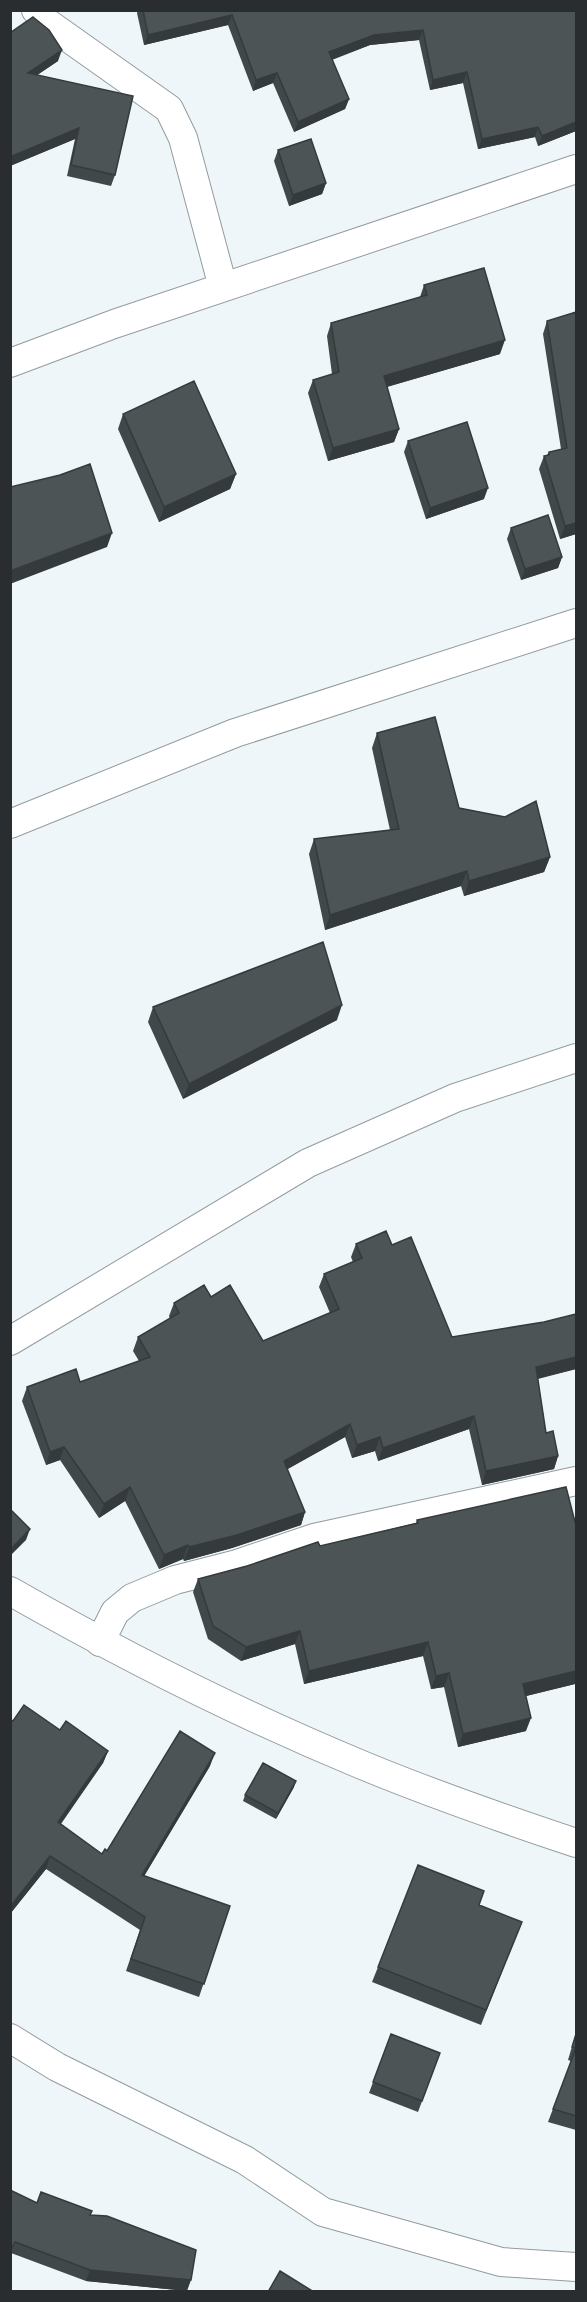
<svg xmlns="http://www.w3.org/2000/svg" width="587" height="2302" viewBox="0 0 587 2302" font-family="Figtree,sans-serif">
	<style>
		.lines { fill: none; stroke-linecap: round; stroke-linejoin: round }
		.street-casing { stroke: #949b9f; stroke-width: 30 }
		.street { stroke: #fff; stroke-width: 28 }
		.wall { fill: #414849 }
		.shaded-wall { fill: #353b3c }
		.building { fill: #4c5455; stroke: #353b3c; stroke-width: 1.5 }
	</style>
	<rect width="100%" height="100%" fill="#eef6fa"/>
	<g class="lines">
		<defs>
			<path id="street" d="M 36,10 L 46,22 L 169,109 L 183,138 L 223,287
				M 10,363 L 114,324 L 576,169
				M 10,824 L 235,733 L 576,623
				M 10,1341 L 308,1163 L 455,1098 L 576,1058
				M 10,1591 C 124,1656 241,1715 362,1765 C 432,1794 504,1819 576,1843
				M 100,1642 L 115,1612 L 132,1598 L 175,1580 L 237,1564 L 314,1538 L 576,1481
				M 10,2038 L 57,2067 L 245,2160 L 323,2212 L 501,2262 L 576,2267"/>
		</defs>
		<use href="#street" class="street-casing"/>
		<use href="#street" class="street"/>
	</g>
	<path class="wall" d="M 138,10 L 576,10 L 576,131 L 538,146 L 535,137 L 478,149 L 463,83 L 430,90 L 419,40 L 370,45 L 332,60 L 349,99 L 345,109 L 294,132 L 273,83 L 253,91 L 228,25 L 144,45 L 137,13 Z
		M 10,33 L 58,61 L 37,75 L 115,175 L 111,186 L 67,176 L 75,139 L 10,166 Z
		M 278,150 L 326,183 L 322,194 L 289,206 L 274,161 Z
		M 424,285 L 500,354 L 387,387 L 399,429 L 394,442 L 328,461 L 308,393 L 313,380 L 332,374 L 327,336 L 331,323 L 420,297 Z
		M 576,312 L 576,534 L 560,539 L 539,469 L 544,456 L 547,455 L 549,452 L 561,449 L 543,334 L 547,321 Z
		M 123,414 L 236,474 L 230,489 L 159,522 L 118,429 Z
		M 408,441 L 484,499 L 426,519 L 404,452 Z
		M 511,528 L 562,557 L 558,568 L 521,580 L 507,539 Z
		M 377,733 L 459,808 L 550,857 L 544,872 L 464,896 L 461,886 L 325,930 L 309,854 L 314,839 L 390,830 L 372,748 Z
		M 153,1007 L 337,1020 L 183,1099 L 148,1022 Z
		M 356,1244 L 392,1245 L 452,1337 L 544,1322 L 576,1314 L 576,1369 L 538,1379 L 546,1433 L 558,1456 L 554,1469 L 482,1485 L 469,1429 L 378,1461 L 375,1451 L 352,1458 L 345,1437 L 287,1469 L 305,1512 L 301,1525 L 232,1548 L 184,1561 L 183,1559 L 159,1569 L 125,1501 L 99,1518 L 60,1460 L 46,1465 L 22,1401 L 27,1387 L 80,1382 L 139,1361 L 133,1351 L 138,1337 L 170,1319 L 169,1316 L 174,1303 L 211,1297 L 263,1341 L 330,1313 L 319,1287 L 324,1274 L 353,1262 L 351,1257 Z
		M 417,1520 L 576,1521 L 576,1693 L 575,1684 L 526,1696 L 526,1731 L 458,1747 L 444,1687 L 431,1689 L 423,1656 L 304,1684 L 295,1644 L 241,1661 L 208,1639 L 193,1592 L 198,1579 L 320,1546 L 416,1523 Z
		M 10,1719 L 13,1721 L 60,1730 L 108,1751 L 103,1763 L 61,1824 L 102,1854 L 107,1851 L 210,1766 L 144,1876 L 230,1906 L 199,1997 L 126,1971 L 140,1930 L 46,1869 L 10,1914 Z
		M 294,1787 L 276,1819 L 243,1801 L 245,1795 Z
		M 479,1905 L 516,1936 L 481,2025 L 372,1982 L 378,1967 Z
		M 576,2033 L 576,2130 L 548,2122 L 571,2061 L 568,2060 Z
		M 391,2034 L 440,2053 L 418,2112 L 369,2093 Z
		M 10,2190 L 37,2203 L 90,2215 L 187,2291 L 86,2281 L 11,2253 L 10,2254 Z"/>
	<path class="shaded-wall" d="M 232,15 L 228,25 L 144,45 L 148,35 Z
		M 423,30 L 419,40 L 370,45 L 325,62 L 329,52 L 374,35 Z
		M 62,50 L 58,61 L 24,84 L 28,73 Z
		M 467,72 L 463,83 L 430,90 L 433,80 Z
		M 277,73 L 273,83 L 253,91 L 256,80 Z
		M 349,99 L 345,109 L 294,132 L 298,122 Z
		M 576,122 L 576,131 L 538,146 L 542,136 Z
		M 538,127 L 535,137 L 478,149 L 482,139 Z
		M 79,128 L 75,139 L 10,166 L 10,157 Z
		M 326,183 L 322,194 L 289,206 L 293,195 Z
		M 505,340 L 500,354 L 379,389 L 384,376 Z
		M 399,429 L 394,442 L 328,461 L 333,448 Z
		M 236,474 L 230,489 L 159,522 L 164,507 Z
		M 488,488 L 484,499 L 426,519 L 430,508 Z
		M 576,523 L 576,534 L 560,539 L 565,526 Z
		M 112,533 L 107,547 L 10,584 L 10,571 Z
		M 562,557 L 558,568 L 521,580 L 525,569 Z
		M 550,857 L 544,872 L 464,896 L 469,881 Z
		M 467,871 L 461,886 L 325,930 L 330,915 Z
		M 342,1005 L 337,1020 L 183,1099 L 189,1084 Z
		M 576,1357 L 576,1369 L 531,1380 L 536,1367 Z
		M 474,1416 L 469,1429 L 378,1461 L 383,1448 Z
		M 350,1424 L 345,1437 L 279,1474 L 284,1461 Z
		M 380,1437 L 375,1451 L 352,1458 L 357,1445 Z
		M 64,1447 L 60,1460 L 46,1465 L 50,1452 Z
		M 558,1456 L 554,1469 L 482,1485 L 486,1471 Z
		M 130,1487 L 125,1501 L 99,1518 L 104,1504 Z
		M 305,1512 L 301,1525 L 232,1548 L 184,1561 L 189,1547 Z
		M 30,1529 L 26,1540 L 10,1556 L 10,1550 Z
		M 188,1545 L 183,1559 L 159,1569 L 164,1555 Z
		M 300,1631 L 295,1644 L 241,1661 L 246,1647 Z
		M 428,1642 L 423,1656 L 304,1684 L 309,1671 Z
		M 576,1671 L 576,1679 L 575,1684 L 518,1698 L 523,1684 Z
		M 449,1673 L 444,1687 L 431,1689 L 436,1676 Z
		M 531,1718 L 526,1731 L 458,1747 L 463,1734 Z
		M 108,1751 L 103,1763 L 53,1834 L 58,1822 Z
		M 215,1753 L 210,1766 L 137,1888 L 142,1875 Z
		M 296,1781 L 294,1787 L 276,1819 L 278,1813 Z
		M 50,1856 L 46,1869 L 10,1914 L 10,1907 Z
		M 90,2270 L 191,2280 L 187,2291 L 86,2281 Z"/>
	<path class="building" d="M 143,10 L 576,10 L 576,122 L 542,136 L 538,127 L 482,139 L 467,72 L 433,80 L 423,30 L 374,35 L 329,52 L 349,99 L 298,122 L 277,73 L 256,80 L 232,15 L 148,35 Z
		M 33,17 L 49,30 L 62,50 L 28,73 L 133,96 L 115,175 L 71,165 L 79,128 L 10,157 L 10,33 Z
		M 311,139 L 326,183 L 293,195 L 278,150 Z
		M 484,268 L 505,340 L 384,376 L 399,429 L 333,448 L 313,380 L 339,372 L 331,323 L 427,295 L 424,285 Z
		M 576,312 L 576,523 L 565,526 L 544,456 L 549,455 L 549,452 L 567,448 L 547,321 Z
		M 194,381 L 236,474 L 164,507 L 123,414 Z
		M 467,422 L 488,488 L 430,508 L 408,441 Z
		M 90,464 L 112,533 L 10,571 L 10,487 L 60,475 Z
		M 548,515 L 562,557 L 525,569 L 511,528 Z
		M 435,717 L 459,808 L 505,817 L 536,801 L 550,857 L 469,881 L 467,871 L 330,915 L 314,839 L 399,829 L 377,733 Z
		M 323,942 L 342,1005 L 189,1084 L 153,1007 Z
		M 386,1231 L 392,1245 L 411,1237 L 452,1337 L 544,1322 L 576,1314 L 576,1357 L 536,1367 L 546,1433 L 553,1431 L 558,1456 L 486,1471 L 474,1416 L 383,1448 L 380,1437 L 357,1445 L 350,1424 L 284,1461 L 305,1512 L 237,1535 L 189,1547 L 188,1545 L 164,1555 L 130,1487 L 104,1504 L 64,1447 L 50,1452 L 27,1387 L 76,1369 L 80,1382 L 150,1357 L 138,1337 L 179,1313 L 174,1303 L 204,1285 L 211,1297 L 230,1285 L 263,1341 L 339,1309 L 324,1274 L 362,1258 L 356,1244 Z
		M 566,1487 L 575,1522 L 576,1521 L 576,1671 L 523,1684 L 531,1718 L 463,1734 L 449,1673 L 436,1676 L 428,1642 L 309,1671 L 300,1631 L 246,1647 L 213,1626 L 198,1579 L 247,1566 L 318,1542 L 320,1546 L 418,1523 L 417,1520 Z
		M 10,1509 L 30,1529 L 10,1550 Z
		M 24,1705 L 60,1730 L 66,1721 L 108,1751 L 58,1822 L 102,1854 L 105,1849 L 107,1851 L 180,1731 L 215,1753 L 142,1875 L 230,1906 L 204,1984 L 131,1959 L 145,1917 L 50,1856 L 10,1907 L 10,1719 L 13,1721 Z
		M 263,1763 L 296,1781 L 278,1813 L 245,1795 Z
		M 418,1865 L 484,1891 L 479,1905 L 522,1922 L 486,2010 L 378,1967 Z
		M 391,2034 L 440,2053 L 422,2101 L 373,2082 Z
		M 576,2034 L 576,2116 L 553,2109 L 576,2048 L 572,2047 Z
		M 10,2190 L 37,2203 L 41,2192 L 92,2211 L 90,2215 L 107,2216 L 196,2250 L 191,2280 L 90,2270 L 15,2242 L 10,2251 Z
		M 280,2271 L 314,2292 L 268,2292 Z"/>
	<rect width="587" height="2302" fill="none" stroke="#2a2d2f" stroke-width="24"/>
</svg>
